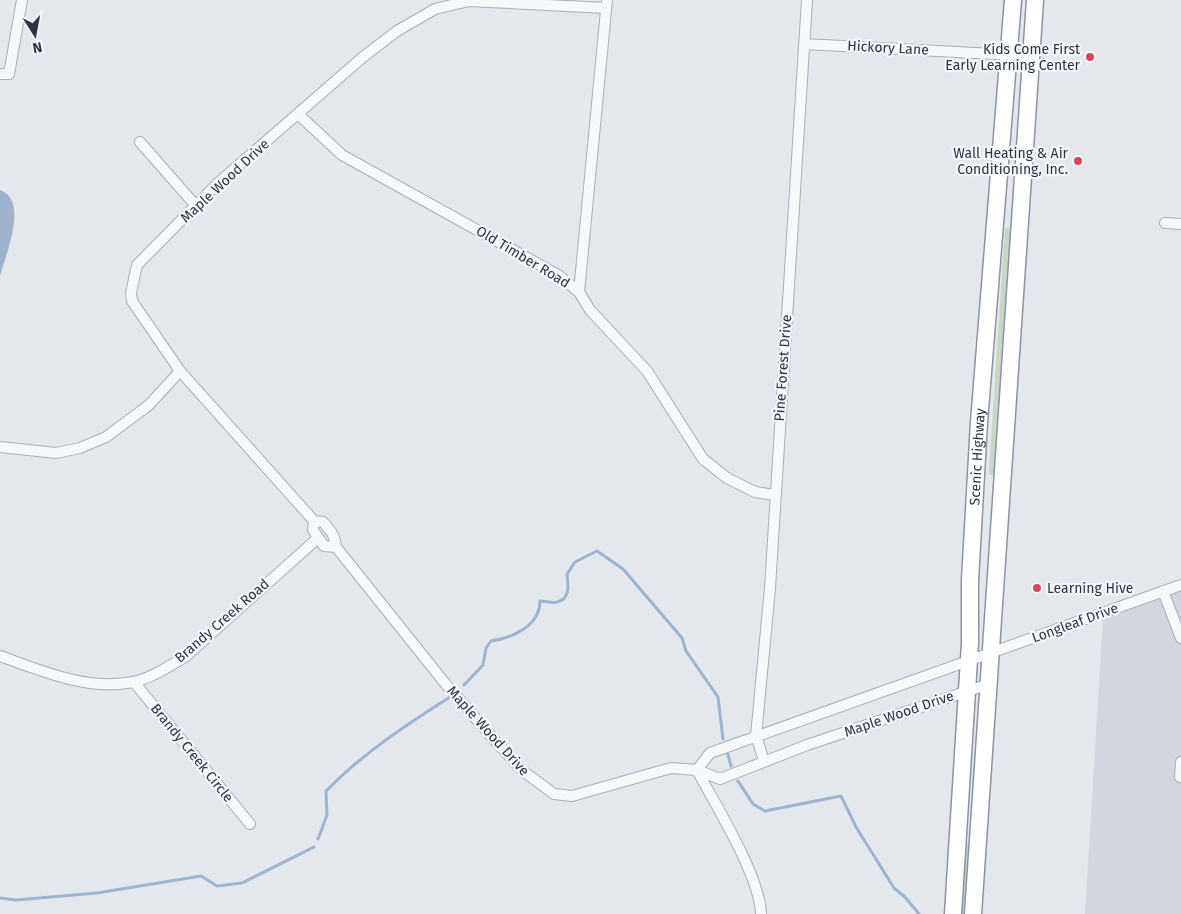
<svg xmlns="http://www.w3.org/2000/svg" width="1181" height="914" viewBox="0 0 1181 914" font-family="'Fira Sans',sans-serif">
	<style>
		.built { fill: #d2d6de }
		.green { fill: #c9d6c5 }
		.water { fill: #9fb4cc }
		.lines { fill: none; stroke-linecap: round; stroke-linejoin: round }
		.stream { stroke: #9fb4cc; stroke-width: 3 }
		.minor-casing { stroke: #a9aeb7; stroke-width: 12 }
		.trunk-casing { stroke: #8b94a3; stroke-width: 19 }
		.minor { stroke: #f7f8fa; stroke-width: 10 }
		.trunk { stroke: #fff; stroke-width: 16 }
		.poi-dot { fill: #d1495b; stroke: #f4f6f9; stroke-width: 2 }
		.labels { text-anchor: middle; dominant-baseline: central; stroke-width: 4.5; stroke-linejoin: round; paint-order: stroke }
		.street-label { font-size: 14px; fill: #2b3445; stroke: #f4f6f9 }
		.poi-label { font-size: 14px; fill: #2b3445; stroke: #f4f6f9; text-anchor: end }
	</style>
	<rect width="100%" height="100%" fill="#e4e7ec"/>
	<path class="built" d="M 1181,589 L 1181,914 L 1085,914 L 1103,618 Z"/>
	<path class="green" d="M 1005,228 L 1013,229 L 996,475 L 990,475 L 989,471 Z
		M 964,843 L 971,844 L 966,914 L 959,914 Z"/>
	<path class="water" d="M 0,190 C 29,200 6,254 0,276 Z"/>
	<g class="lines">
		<path class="stream" d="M 464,685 L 483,665 L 486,648 L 491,641 C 512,638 540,626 540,601 C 545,601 553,604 557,602 C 571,599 568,584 567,574 L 575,562 L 597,551 L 623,569 L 682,638 L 686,651 L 718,697 L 723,739
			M 727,751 L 731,766
			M 738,781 L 753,804 L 765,811 L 841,796 L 856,827 L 894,888 L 905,897 L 919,914
			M 318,839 L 327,815 L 326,791 C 362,754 406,725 450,697
			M 0,898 L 16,900 L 97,893 L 201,876 L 217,886 L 242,883 L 314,847"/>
		<defs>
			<path id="minor" d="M 606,8 L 469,1 L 435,9 L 397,31 L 363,57 L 217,184 L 137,265 L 131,293 L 132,301 L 180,371 L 314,521 L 323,522 C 331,531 335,535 336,547 L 444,682 L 498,744 L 523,771 L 554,794 L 572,796 L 671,768 L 697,770 L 720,779 L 807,745 L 989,684
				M 804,44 L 1031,56
				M 0,74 L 9,74 L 22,0
				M 298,114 L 342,155 L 558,275 L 579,292 L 590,310 L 647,371 L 703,459 L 727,478 L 755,492 L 775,495
				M 140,142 L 196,206
				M 1165,223 L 1181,224
				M 579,292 L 607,0
				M 0,447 L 56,453 L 80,448 L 106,437 L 149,405 L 180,371
				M 314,521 L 313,530 L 324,546 L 336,547
				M 1163,591 L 1181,638
				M 0,656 C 42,671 88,691 133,682 C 152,678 169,666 185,657 L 318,538
				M 134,682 L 250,824
				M 764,761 L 756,736 L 770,588 L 807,0
				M 697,770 L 710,753 L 1181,585
				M 697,770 C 716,806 760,876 761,914
				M 1180,777 L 1181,762"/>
			<g id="trunk">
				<path id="s1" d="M 953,914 L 970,643 L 970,580 L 979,422 L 1013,0"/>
				<path d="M 973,914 L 1035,0"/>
			</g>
		</defs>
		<use href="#minor" class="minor-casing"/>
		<use href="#trunk" class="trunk-casing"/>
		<use href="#minor" class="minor"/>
		<use href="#trunk" class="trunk"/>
	</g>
	<g class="poi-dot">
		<circle cx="1090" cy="57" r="5"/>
		<circle cx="1078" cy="161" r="5"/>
		<circle cx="1037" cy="588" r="5"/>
	</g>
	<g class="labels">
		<g class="street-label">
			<text transform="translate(888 48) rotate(3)">Hickory Lane</text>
			<text transform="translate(225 181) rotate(-43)">Maple Wood Drive</text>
			<text transform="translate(523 257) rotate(31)">Old Timber Road</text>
			<text transform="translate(783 368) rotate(-86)">Pine Forest Drive</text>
			<text stroke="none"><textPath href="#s1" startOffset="458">Scenic Highway</textPath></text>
			<text transform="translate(222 621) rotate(-41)">Brandy Creek Road</text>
			<text transform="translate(1075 623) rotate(-20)">Longleaf Drive</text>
			<text transform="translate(899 714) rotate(-19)">Maple Wood Drive</text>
			<text transform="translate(488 731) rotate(48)">Maple Wood Drive</text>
			<text transform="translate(192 753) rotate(51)">Brandy Creek Circle</text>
		</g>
		<g class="poi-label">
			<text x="1080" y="49">Kids Come First<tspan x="1080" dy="16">Early Learning Center</tspan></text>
			<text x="1068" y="153">Wall Heating &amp; Air<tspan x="1068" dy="16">Conditioning, Inc.</tspan></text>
			<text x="1047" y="588" text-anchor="start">Learning Hive</text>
		</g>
	</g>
	<g transform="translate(35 35) rotate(169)" stroke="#f4f6f9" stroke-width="4" paint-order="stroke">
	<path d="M0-4L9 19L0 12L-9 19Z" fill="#2b3445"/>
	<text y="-8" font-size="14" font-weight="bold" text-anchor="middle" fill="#2b3445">N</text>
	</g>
</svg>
